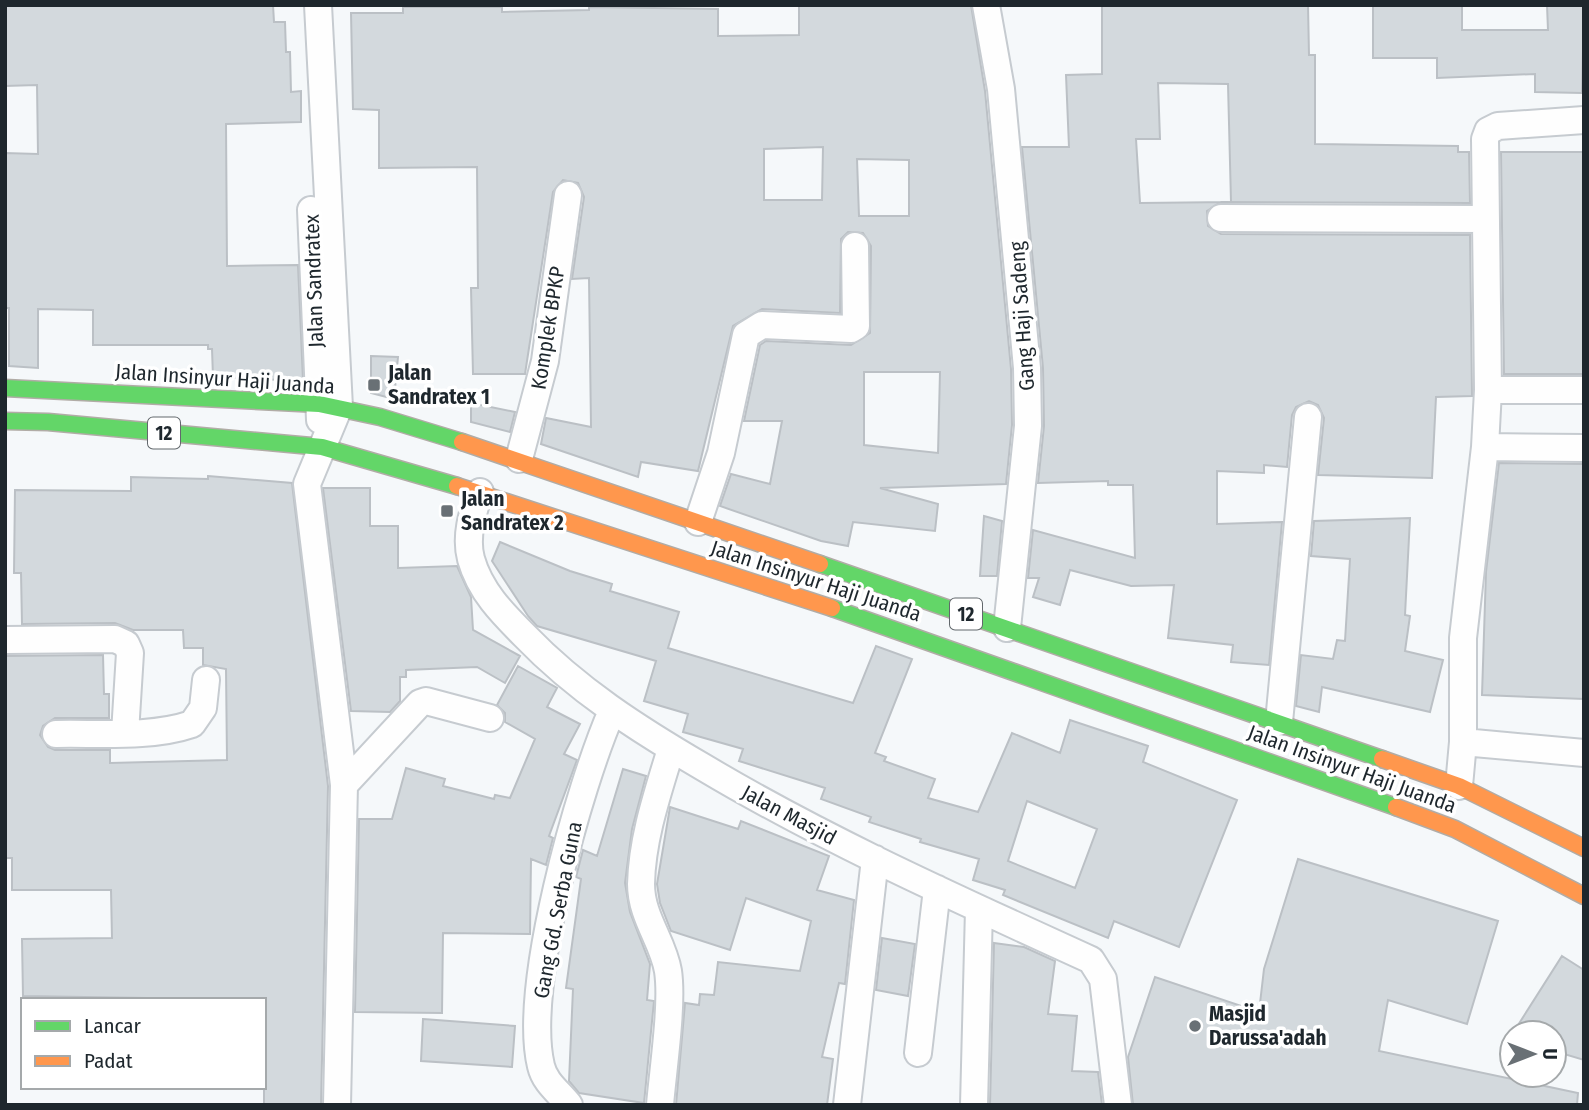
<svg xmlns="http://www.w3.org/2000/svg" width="1589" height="1110" viewBox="0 0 1589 1110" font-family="'Fira Sans Condensed',sans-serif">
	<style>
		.building { fill: #d3d9dd; stroke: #bbc0c5; stroke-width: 2; fill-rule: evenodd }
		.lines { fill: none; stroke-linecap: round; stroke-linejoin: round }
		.street-casing { stroke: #c6cbd0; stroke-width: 30 }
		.fast-casing { stroke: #b1aca6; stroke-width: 19 }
		.slow-casing { stroke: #b1aca6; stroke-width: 19 }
		.street { stroke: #fefefe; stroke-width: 26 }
		.fast { stroke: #63d668; stroke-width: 16 }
		.slow { stroke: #ff974d; stroke-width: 16 }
		.poi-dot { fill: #697075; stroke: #fff; stroke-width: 2.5 }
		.labels { text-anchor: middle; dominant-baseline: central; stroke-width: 7; stroke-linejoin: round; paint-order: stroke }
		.shield { fill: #fff; stroke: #62686c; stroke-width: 2 }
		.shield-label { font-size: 19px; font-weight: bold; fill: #1e272d }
		.street-label { font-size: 21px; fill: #1e272d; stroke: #fff }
		.poi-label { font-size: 21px; font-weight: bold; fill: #1e272d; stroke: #fff; text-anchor: start }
	</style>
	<rect width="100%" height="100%" fill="#f5f8fa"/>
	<path class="building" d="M 5,5 L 273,5 L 274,22 L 285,22 L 286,52 L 290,52 L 291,92 L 301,91 L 301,122 L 226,124 L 227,266 L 298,265 L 303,381 L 213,377 L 212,349 L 208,349 L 208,345 L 93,345 L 93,310 L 38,309 L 38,368 L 9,366 L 9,308 L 5,308 L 5,153 L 38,154 L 37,85 L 5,86 Z
		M 799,5 L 971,5 L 985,91 L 1011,369 L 1012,425 L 1006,484 L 880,488 L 938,504 L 935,531 L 853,522 L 848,546 L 821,541 L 720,506 L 731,474 L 770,484 L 782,421 L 744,421 L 760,345 L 766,341 L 851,345 L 870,333 L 871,246 L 863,233 L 848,232 L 841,239 L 840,313 L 762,309 L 733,326 L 698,471 L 641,462 L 638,477 L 541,444 L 546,418 L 591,427 L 589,278 L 572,279 L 584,197 L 578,183 L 563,180 L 553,192 L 525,374 L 473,374 L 471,288 L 478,288 L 477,167 L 379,168 L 379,110 L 353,109 L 351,13 L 403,13 L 403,7 L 502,7 L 502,12 L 589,10 L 589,7 L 718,9 L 718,36 L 799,35 ZM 823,147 L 822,200 L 764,200 L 764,149 ZM 857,159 L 909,160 L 909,216 L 859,216 ZM 864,372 L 940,372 L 938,453 L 864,445 Z
		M 1102,5 L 1308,5 L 1309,55 L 1315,55 L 1315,144 L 1458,146 L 1458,152 L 1469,152 L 1470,203 L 1221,202 L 1207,211 L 1208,226 L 1221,234 L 1470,235 L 1472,396 L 1436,397 L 1432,478 L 1318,475 L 1324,418 L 1318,405 L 1309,401 L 1296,407 L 1292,415 L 1287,467 L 1264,465 L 1264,473 L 1217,471 L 1217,524 L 1282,522 L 1269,665 L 1231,662 L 1233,645 L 1168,638 L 1174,585 L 1131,586 L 1070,570 L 1060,605 L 1033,597 L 1039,578 L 1028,578 L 1033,530 L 1135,558 L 1133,485 L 1108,485 L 1108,481 L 1038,483 L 1044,426 L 1043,368 L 1022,147 L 1069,147 L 1066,75 L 1102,74 ZM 1158,83 L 1228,84 L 1231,202 L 1140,203 L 1136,139 L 1160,139 Z
		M 1373,5 L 1462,5 L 1462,30 L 1548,30 L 1547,5 L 1584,5 L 1582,93 L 1535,92 L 1535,74 L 1437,78 L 1437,58 L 1373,58 Z
		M 1501,152 L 1584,152 L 1584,374 L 1504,374 Z
		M 371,356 L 398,357 L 394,399 L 371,393 Z
		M 471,403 L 515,412 L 510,432 L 471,422 Z
		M 1499,463 L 1584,464 L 1584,699 L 1482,695 L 1486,572 Z
		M 208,476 L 292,483 L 328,786 L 321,1105 L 264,1105 L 264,1000 L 23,996 L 22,939 L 112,938 L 111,890 L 12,890 L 12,858 L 6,858 L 5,838 L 5,656 L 103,655 L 104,694 L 109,694 L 109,718 L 55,718 L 43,726 L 40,735 L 48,747 L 55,750 L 110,750 L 110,763 L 227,760 L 226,669 L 203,665 L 203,648 L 184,648 L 183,630 L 133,630 L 115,623 L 22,624 L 21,573 L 14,573 L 15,490 L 131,491 L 131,477 L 208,479 Z
		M 323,488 L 370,488 L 370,526 L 398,526 L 398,568 L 457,566 L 471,597 L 473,630 L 520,656 L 505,683 L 477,667 L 406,670 L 406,677 L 400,677 L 400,701 L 390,712 L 351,711 Z
		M 984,516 L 1002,521 L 997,576 L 980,576 Z
		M 1410,518 L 1405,615 L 1410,616 L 1405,651 L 1443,660 L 1430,712 L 1322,687 L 1319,712 L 1296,706 L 1301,655 L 1333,659 L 1337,640 L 1345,641 L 1350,559 L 1311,556 L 1314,521 Z
		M 500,542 L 570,571 L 612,584 L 610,591 L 679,612 L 668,648 L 853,703 L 876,646 L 912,659 L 875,753 L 886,757 L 884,761 L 935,779 L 928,798 L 978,812 L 1012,733 L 1060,753 L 1070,720 L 1148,746 L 1143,762 L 1237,800 L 1179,947 L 1114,921 L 1108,938 L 1003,895 L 1005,890 L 973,880 L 979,859 L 920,842 L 921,839 L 869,822 L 871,817 L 821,799 L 825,788 L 739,761 L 743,749 L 683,732 L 688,714 L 644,701 L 656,661 L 537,626 L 528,616 L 492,561 ZM 1027,801 L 1097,829 L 1075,888 L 1008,861 Z
		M 518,666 L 557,688 L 547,707 L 580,724 L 564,754 L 577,760 L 549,836 L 553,838 L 546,865 L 531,859 L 530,934 L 443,933 L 442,1013 L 355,1012 L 359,819 L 392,819 L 406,768 L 445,779 L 443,786 L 494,799 L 495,795 L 510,798 L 535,739 L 505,722 L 505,713 L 497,705 Z
		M 623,769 L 646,776 L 632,829 L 625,883 L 630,912 L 650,964 L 647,1000 L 654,1001 L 644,1103 L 579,1093 L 569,1081 L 573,989 L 566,988 L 581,879 L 576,877 L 583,850 L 597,856 Z
		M 670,807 L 738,829 L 741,821 L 829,856 L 817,890 L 854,900 L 845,984 L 839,983 L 822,1057 L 833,1059 L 827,1105 L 676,1105 L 685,1003 L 699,1005 L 700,994 L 714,995 L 718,962 L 800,971 L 811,921 L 746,898 L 730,950 L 671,931 L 660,903 L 657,884 Z
		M 1298,859 L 1498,921 L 1467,1024 L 1388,1000 L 1379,1051 L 1578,1093 L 1577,1105 L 1133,1105 L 1128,1057 L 1155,977 L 1259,1012 L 1264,969 Z
		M 882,938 L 915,944 L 908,996 L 876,990 Z
		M 994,943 L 1024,947 L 1055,961 L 1048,1014 L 1077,1016 L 1072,1071 L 1098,1072 L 1102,1105 L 990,1105 Z
		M 1562,956 L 1584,970 L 1584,1060 L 1554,1051 L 1554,1033 L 1513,1033 Z
		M 423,1019 L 515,1026 L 512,1067 L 421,1061 Z"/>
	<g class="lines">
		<defs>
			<path id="street" d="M 318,5 L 339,407 L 307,484 L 344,785 L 337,1105
				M 986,5 L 1001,89 L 1027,368 L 1028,426 L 1007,628
				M 311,210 L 320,420
				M 1221,218 L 1485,219
				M 1488,390 L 1584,390
				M 1485,447 L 1584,448
				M 519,459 L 545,361 L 568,195
				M 480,492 C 472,513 465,537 471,559 C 480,591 502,613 525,636 C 577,690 638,729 703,767 C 827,841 960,900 1091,960 L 1103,979 L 1118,1105
				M 698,522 L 721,453 L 746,335 L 762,325 L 851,329 L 856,326 L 855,246
				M 5,640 L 115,639 L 126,644 L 130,653 L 125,733
				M 1279,722 L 1308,417
				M 56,734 C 99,733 151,738 192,724 L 203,708 L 206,680
				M 1463,742 L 1584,753
				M 344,785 L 420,703 L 426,701 L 490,718
				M 1459,786 L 1463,742 L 1463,638 L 1485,447 L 1488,390 L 1485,139 L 1488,131 L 1498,126 L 1584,120
				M 918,1053 L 937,889
				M 569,1105 C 559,1092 545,1083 541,1066 C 522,988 579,786 612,711
				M 660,1105 C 663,1069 673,1004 668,971 C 663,941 641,917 641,884 C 642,838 658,792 671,749
				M 847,1105 L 875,859
				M 974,1105 L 979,909"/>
			<path id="fast" d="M 5,388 L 319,404 L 380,417 L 462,442
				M 5,421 L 48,422 L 322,447 L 457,486
				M 820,564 L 1382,759
				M 832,608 L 1396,807"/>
			<path id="slow" d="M 462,442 L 820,564
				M 457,486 L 832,608
				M 1382,759 L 1459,786 L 1584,848
				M 1396,807 L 1455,829 L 1584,896"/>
		</defs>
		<use href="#street" class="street-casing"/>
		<use href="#fast" class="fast-casing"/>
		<use href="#slow" class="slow-casing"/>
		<use href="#street" class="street"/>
		<use href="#fast" class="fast"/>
		<use href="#slow" class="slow"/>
	</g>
	<g class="poi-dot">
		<rect x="367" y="378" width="14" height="14" rx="3.5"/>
		<rect x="440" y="504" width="14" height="14" rx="3.5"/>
		<circle cx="1195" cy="1026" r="7"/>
	</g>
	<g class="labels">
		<g class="shield">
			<rect x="148" y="417.5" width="32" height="31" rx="5"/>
			<rect x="950" y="598.5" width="32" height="31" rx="5"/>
		</g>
		<g class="shield-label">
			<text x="164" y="433">12</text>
			<text x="966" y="614">12</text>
		</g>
		<g class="street-label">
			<text transform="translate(314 281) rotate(-92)">Jalan Sandratex</text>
			<text transform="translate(1022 316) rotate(-94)">Gang Haji Sadeng</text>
			<text transform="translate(548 328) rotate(-81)">Komplek BPKP</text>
			<text transform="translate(225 379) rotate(4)">Jalan Insinyur Haji Juanda</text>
			<text transform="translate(816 581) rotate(18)">Jalan Insinyur Haji Juanda</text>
			<text transform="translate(1352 769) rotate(20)">Jalan Insinyur Haji Juanda</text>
			<text transform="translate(789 815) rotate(28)">Jalan Masjid</text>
			<text transform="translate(558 910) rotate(-79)">Gang Gd. Serba Guna</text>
		</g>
		<g class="poi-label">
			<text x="388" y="373">Jalan<tspan x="388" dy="24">Sandratex 1</tspan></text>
			<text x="461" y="499">Jalan<tspan x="461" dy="24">Sandratex 2</tspan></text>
			<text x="1209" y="1014">Masjid<tspan x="1209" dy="24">Darussa'adah</tspan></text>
		</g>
	</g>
	<rect width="1589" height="1110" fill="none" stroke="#1e272d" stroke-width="14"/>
	<rect x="21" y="998" width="245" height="91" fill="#ffffff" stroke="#a5a9ab" stroke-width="2"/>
	<rect x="35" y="1021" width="35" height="10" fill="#63d668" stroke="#a5a9ab" stroke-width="2"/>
	<text x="84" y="1033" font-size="21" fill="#1e272d">Lancar</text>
	<rect x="35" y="1056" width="35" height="10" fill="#ff974d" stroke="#a5a9ab" stroke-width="2"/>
	<text x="84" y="1068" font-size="21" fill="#1e272d">Padat</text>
	<g transform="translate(1533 1054) rotate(90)"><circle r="33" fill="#ffffff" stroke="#a5a9ab" stroke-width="2"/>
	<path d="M0-5L12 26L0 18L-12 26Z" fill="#697075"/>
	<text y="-10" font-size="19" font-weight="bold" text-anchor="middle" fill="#1e272d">U</text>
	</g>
</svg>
